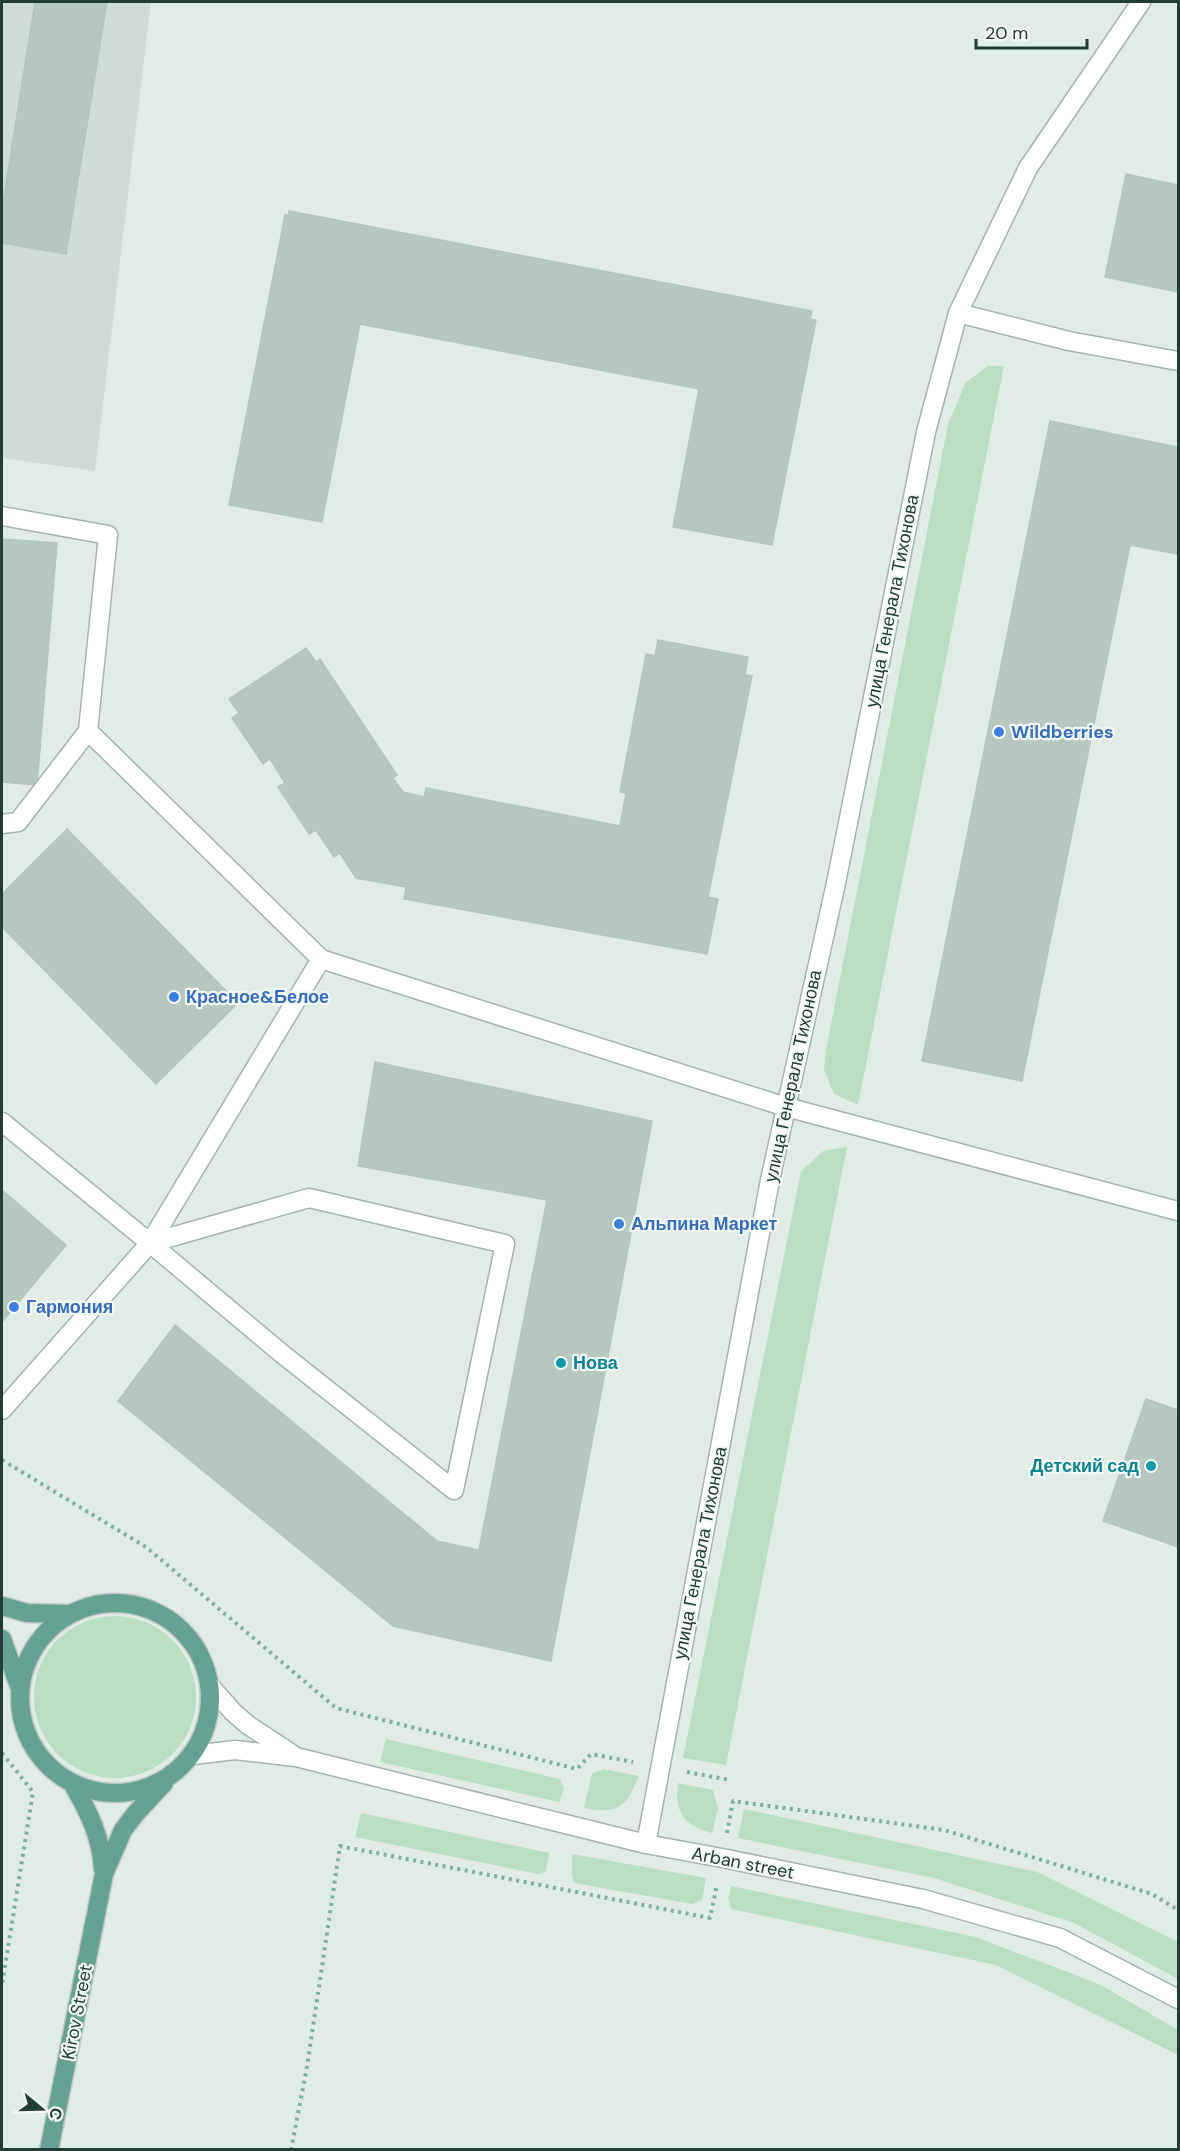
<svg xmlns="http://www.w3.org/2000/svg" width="1180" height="2151" viewBox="0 0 1180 2151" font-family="'DM Sans',sans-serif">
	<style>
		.built { fill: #cfdcd6 }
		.green { fill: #badec2 }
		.building { fill: #b6c7c0; stroke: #b3c6be; stroke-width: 1.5 }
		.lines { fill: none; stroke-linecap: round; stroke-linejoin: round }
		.minor-casing { stroke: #a4b4ae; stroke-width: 21 }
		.major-casing { stroke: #c1c9c6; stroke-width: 21 }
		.path { stroke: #81b0a0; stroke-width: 4; stroke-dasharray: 3 4.5; stroke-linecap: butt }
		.minor { stroke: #fff; stroke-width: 18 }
		.major { stroke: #65a291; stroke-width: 18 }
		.shop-dot { fill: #3f7fe0; stroke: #f2f8f5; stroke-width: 2 }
		.culture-dot { fill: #0f9aa8; stroke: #f2f8f5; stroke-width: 2 }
		.labels { text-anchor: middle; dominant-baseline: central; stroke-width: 4.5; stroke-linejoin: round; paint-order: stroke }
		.street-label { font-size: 18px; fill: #213d35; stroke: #f2f8f5 }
		.shop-label { font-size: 18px; font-weight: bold; fill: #366cbe; stroke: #f2f8f5; text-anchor: start }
		.culture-label { font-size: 18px; font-weight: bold; fill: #0d838f; stroke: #f2f8f5; text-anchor: start }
	</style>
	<rect width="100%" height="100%" fill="#e1ece7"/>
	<path class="built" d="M 2,2 L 151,2 L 95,471 L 2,458 Z"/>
	<path class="green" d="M 988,366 L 1004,366 L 858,1105 L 834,1094 L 824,1070 L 826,1050 L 948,424 L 966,382 Z
		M 847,1147 L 726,1765 L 683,1758 L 801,1171 L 823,1151 Z
		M34 1697a81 81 0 1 1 162 0a81 81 0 1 1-162 0Z
		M 386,1739 L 560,1779 L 564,1789 L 559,1802 L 380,1762 Z
		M 603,1769 L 639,1776 C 625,1808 620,1814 584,1808 L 592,1774 Z
		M 678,1783 L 713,1790 L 718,1808 L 712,1833 C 684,1826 674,1812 678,1783 Z
		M 744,1809 L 1037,1872 L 1178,1942 L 1178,1979 L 1074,1923 L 934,1878 L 738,1838 Z
		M 361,1813 L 549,1853 L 546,1871 L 538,1874 L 355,1837 Z
		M 572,1854 L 706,1878 L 702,1900 L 692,1904 L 574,1883 L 572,1876 Z
		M 731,1886 L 976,1937 L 1101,1985 L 1178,2030 L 1178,2055 L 996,1965 L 731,1909 L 728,1898 Z"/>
	<path class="building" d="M 35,2 L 107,2 L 66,254 L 2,243 L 2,209 Z
		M 1126,174 L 1178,185 L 1178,292 L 1105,277 Z
		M 289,211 L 812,311 L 810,319 L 816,320 L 772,545 L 673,527 L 699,389 L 360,324 L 322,522 L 229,505 L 285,215 L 289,215 Z
		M 1050,421 L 1178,447 L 1178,554 L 1130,545 L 1022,1081 L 922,1061 Z
		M 2,539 L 57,543 L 37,785 L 2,782 Z
		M 658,640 L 748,657 L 745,675 L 752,676 L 708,897 L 718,899 L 707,954 L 404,899 L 406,887 L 356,878 L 340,853 L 334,857 L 316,830 L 309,834 L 278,787 L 285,783 L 270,759 L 263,764 L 232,718 L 239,713 L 229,699 L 306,648 L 316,662 L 320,659 L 397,775 L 393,778 L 403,792 L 424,797 L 426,788 L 620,826 L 626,793 L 620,792 L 646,654 L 655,656 Z
		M 67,829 L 238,1003 L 156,1084 L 2,927 L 2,894 Z
		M 375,1062 L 652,1121 L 551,1661 L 393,1626 L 118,1401 L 175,1325 L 437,1541 L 479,1550 L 547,1200 L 358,1166 Z
		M 2,1190 L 66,1245 L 2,1322 Z
		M 1146,1399 L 1178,1410 L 1178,1547 L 1103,1521 Z"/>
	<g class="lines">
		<defs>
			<path id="minor" d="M 958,313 L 1069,341 L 1178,361
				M 2,516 L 108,535 L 88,731 L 18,822 L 2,824
				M 88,731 L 321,959 L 786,1107 L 1178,1211
				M 2,1122 L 150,1243 L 281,1353 L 454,1490 L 505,1244 L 309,1198 L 150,1243
				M 2,1410 L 150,1243 L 321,959
				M 211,1687 L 233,1712 L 248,1725 L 292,1754
				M 193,1755 L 235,1750 L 296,1757 L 646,1844 L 722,1858 L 923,1899 L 1060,1938 L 1178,1999
				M 646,1844 L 770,1180 L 836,883 L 926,432 L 958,313 L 1028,168 L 1141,2"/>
			<path id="major" d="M20 1698a95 95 0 1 1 190 0a95 95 0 1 1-190 0Z
				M 2,1606 L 27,1613 L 69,1614
				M 2,1639 L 19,1686
				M 73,1785 C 89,1812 101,1837 103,1869
				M 49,2150 L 104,1874 L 123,1830 L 136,1813 L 164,1783"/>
		</defs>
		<use href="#minor" class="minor-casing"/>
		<use href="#major" class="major-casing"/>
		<path class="path" d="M 2,1460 L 146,1547 L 336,1708 L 577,1769 L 591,1754 L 633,1762
			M 2,1753 L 33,1792 L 2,1985
			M 687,1772 L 730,1780
			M 727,1833 L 733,1801 L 944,1830 L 1152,1894 L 1178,1910
			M 291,2150 L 307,2067 L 340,1846 L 710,1918 L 717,1884"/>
		<use href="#minor" class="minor"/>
		<use href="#major" class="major"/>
	</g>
	<g class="shop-dot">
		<circle cx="999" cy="732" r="6"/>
		<circle cx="174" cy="997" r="6"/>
		<circle cx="619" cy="1224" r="6"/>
		<circle cx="14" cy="1307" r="6"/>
	</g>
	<g class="culture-dot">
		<circle cx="561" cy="1363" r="6"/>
		<circle cx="1151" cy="1466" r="6"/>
	</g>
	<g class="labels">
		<g class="street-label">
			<text transform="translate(892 601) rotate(-79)">улица Генерала Тихонова</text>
			<text transform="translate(793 1076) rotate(-78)">улица Генерала Тихонова</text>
			<text transform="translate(700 1553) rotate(-79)">улица Генерала Тихонова</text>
			<text transform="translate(743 1863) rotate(11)">Arban street</text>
			<text transform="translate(77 2012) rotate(-79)">Kirov Street</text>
		</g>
		<g class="shop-label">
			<text x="1011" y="732">Wildberries</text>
			<text x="186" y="997">Красное&amp;Белое</text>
			<text x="631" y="1224">Альпина Маркет</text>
			<text x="26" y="1307">Гармония</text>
		</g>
		<g class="culture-label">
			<text x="573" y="1363">Нова</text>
			<text x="1139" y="1466" text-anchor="end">Детский сад</text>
		</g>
	</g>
	<rect width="1180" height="2151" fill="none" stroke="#213d35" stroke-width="6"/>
	<g transform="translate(42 2109) rotate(109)" stroke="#f2f8f5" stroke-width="4.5" paint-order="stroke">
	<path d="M0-4.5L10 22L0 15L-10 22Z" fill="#213d35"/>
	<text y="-9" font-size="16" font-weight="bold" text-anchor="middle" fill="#213d35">С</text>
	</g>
	<path d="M976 39v9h111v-9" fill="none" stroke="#213d35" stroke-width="3"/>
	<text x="985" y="39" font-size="18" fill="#213d35" stroke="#f2f8f5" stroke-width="4.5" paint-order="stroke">20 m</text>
</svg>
